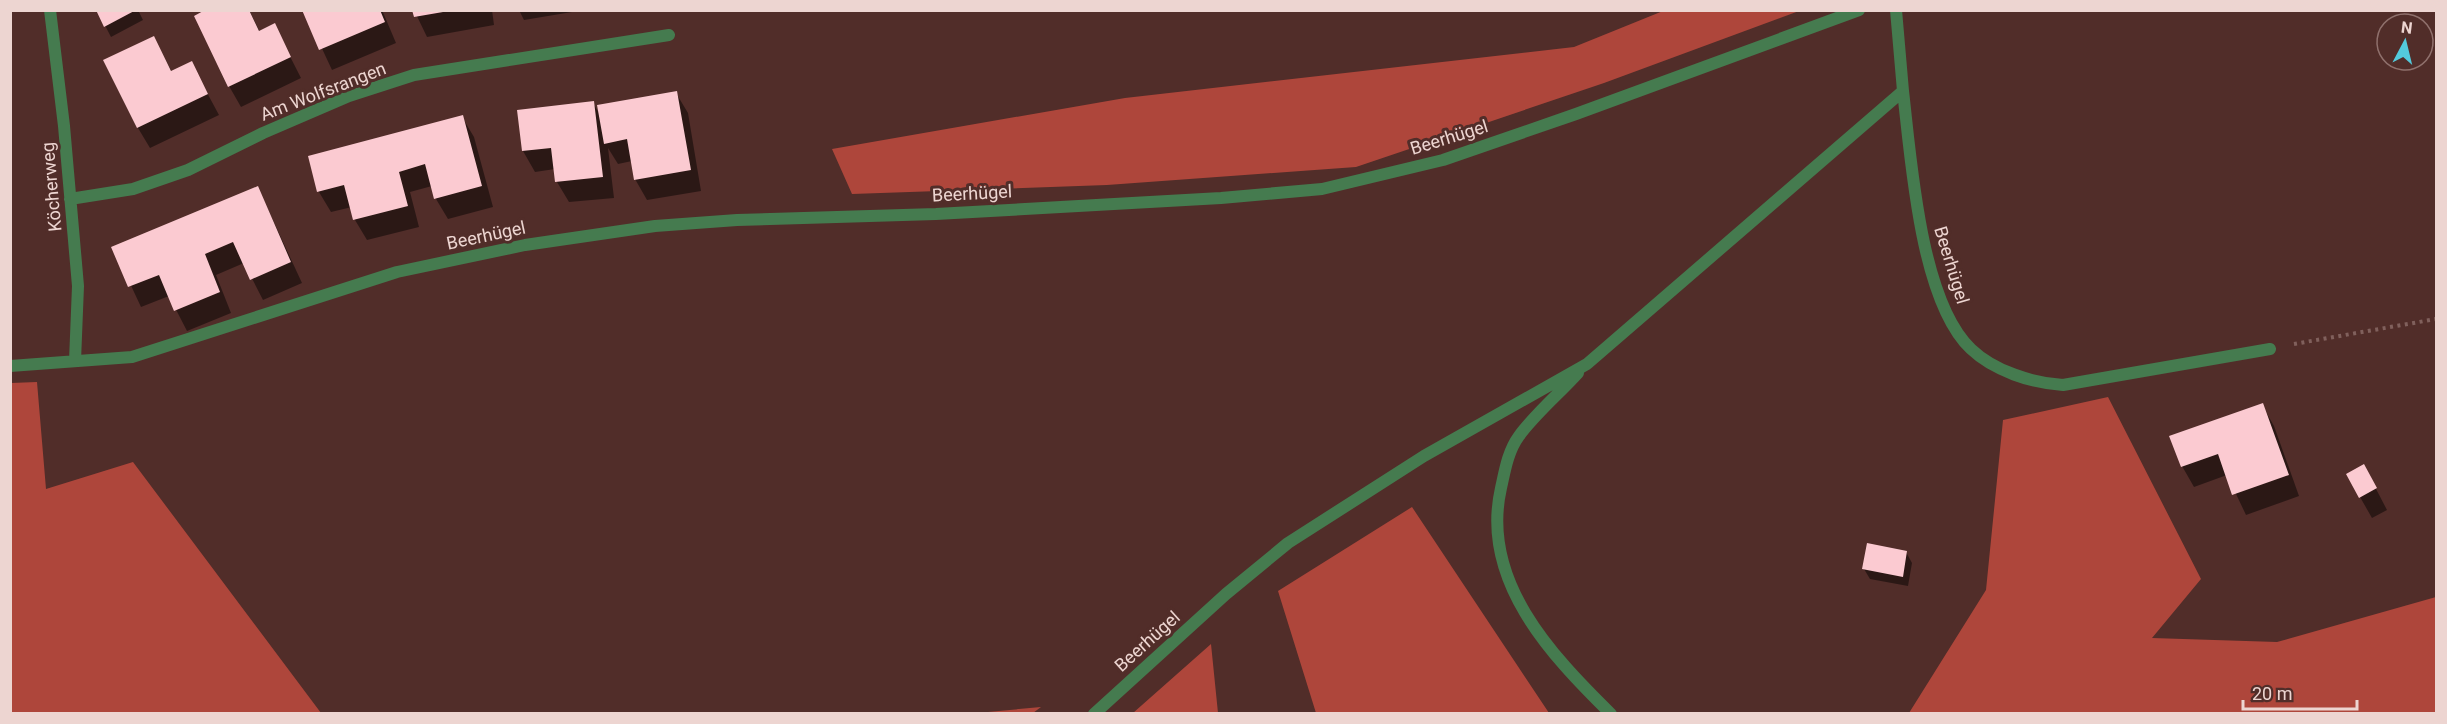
<svg xmlns="http://www.w3.org/2000/svg" width="2447" height="724" viewBox="0 0 2447 724" font-family="Roboto,sans-serif">
	<style>
		.forest { fill: #ae463b }
		.shadow { fill: #0007 }
		.building { fill: #fbcad1 }
		.lines { fill: none; stroke-linecap: round; stroke-linejoin: round }
		.path { stroke: #80605c; stroke-width: 4; stroke-dasharray: 3 4.5; stroke-linecap: butt }
		.service { stroke: #457b4f; stroke-width: 12 }
		.minor { stroke: #457b4f; stroke-width: 12 }
		.labels { text-anchor: middle; dominant-baseline: central; stroke-width: 6; stroke-linejoin: round; paint-order: stroke }
		.street-label { font-size: 18px; fill: #edd5d1; stroke: #512d29 }
	</style>
	<rect width="100%" height="100%" fill="#512d29"/>
	<path class="forest" d="M 1663,11 L 1799,11 L 1604,83 L 1356,167 L 1107,185 L 852,194 L 832,149 L 1125,98 L 1574,47 Z
		M 37,382 L 46,489 L 133,462 L 321,713 L 11,713 L 11,383 Z
		M 2108,397 L 2201,579 L 2152,638 L 2277,642 L 2436,597 L 2436,713 L 1909,713 L 1986,590 L 2003,420 Z
		M 1412,507 L 1549,713 L 1316,713 L 1278,591 Z
		M 1211,644 L 1218,713 L 1133,713 Z
		M 1041,707 L 1033,713 L 977,713 Z"/>
	<path class="shadow" d="M 97,10 L 138,10 L 143,20 L 111,37 Z
		M 249,10 L 260,32 L 274,25 L 301,78 L 241,107 L 229,86 Z
		M 304,10 L 382,10 L 396,43 L 332,70 Z
		M 414,10 L 492,10 L 494,25 L 427,37 Z
		M 519,10 L 584,10 L 524,20 Z
		M 153,38 L 172,72 L 191,63 L 219,115 L 150,148 L 138,128 Z
		M 676,93 L 688,113 L 701,191 L 647,200 L 635,179 L 632,161 L 618,164 L 608,148 L 614,198 L 569,202 L 557,182 L 555,169 L 535,172 L 523,151 L 593,103 L 600,115 Z
		M 462,117 L 474,137 L 493,207 L 448,219 L 436,199 L 432,186 L 410,192 L 419,227 L 367,240 L 355,220 L 352,207 L 331,212 L 319,192 L 309,157 Z
		M 258,188 L 302,283 L 263,300 L 244,263 L 216,275 L 231,313 L 187,331 L 169,296 L 141,307 L 113,247 Z
		M 2262,405 L 2274,426 L 2299,496 L 2246,515 L 2227,475 L 2194,487 L 2182,466 Z
		M 2375,487 L 2387,510 L 2372,518 L 2360,497 Z
		M 1906,552 L 1912,563 L 1908,586 L 1870,579 L 1864,569 Z"/>
	<path class="building" d="M 96,10 L 136,10 L 104,27 Z
		M 205,10 L 249,10 L 259,31 L 275,23 L 291,57 L 228,87 L 194,16 Z
		M 302,10 L 380,10 L 385,22 L 319,50 Z
		M 412,10 L 443,10 L 443,12 L 414,17 Z
		M 154,36 L 171,71 L 192,61 L 208,94 L 137,128 L 103,60 Z
		M 677,91 L 691,170 L 634,180 L 627,139 L 604,144 L 597,105 Z
		M 594,101 L 603,177 L 555,182 L 551,148 L 522,151 L 517,110 Z
		M 463,115 L 482,186 L 434,199 L 425,164 L 399,172 L 408,206 L 353,220 L 344,185 L 317,192 L 308,156 Z
		M 258,186 L 291,262 L 250,280 L 233,242 L 205,254 L 220,292 L 174,311 L 159,275 L 128,287 L 111,247 Z
		M 2263,403 L 2289,475 L 2232,495 L 2218,454 L 2181,467 L 2169,436 Z
		M 2364,464 L 2377,488 L 2359,498 L 2346,474 Z
		M 1867,543 L 1907,551 L 1903,577 L 1862,569 Z"/>
	<g class="lines">
		<path class="path" d="M 2294,344 L 2436,319"/>
		<path class="service" d="M 1903,91 C 1911,159 1920,301 1971,349 C 1994,371 2032,383 2063,385 L 2270,349
			M 1578,373 C 1559,394 1535,414 1519,436 C 1508,451 1505,470 1501,488 C 1480,580 1550,654 1611,714
			M 1094,714 L 1226,594 L 1288,543 L 1424,456 L 1587,364 L 1903,91 L 1896,10"/>
		<path class="minor" d="M 50,10 L 64,126 L 78,286 L 75,361
			M 70,199 L 133,189 L 188,170 L 263,133 L 349,96 L 414,75 L 669,35
			M 10,366 L 132,357 L 397,272 L 525,245 L 655,226 L 737,220 L 936,214 L 1221,198 L 1322,189 L 1443,160 L 1576,114 L 1859,10"/>
	</g>
	<g class="labels">
		<g class="street-label">
			<text transform="translate(323 91) rotate(-21)">Am Wolfsrangen</text>
			<text transform="translate(1449 137) rotate(-17)">Beerhügel</text>
			<text transform="translate(51 187) rotate(-95)">Köcherweg</text>
			<text transform="translate(972 193) rotate(-3)">Beerhügel</text>
			<text transform="translate(486 235) rotate(-12)">Beerhügel</text>
			<text transform="translate(1952 265) rotate(73)">Beerhügel</text>
			<text transform="translate(1147 641) rotate(-42)">Beerhügel</text>
		</g>
	</g>
	<rect width="2447" height="724" fill="none" stroke="#edd5d1" stroke-width="24"/>
	<g transform="translate(2405 42) rotate(7)"><circle r="28" fill="#512d29" stroke="#8f706c" stroke-width="1.5"/>
	<path d="M0-4.5L10 22L0 15L-10 22Z" fill="#53cadc"/>
	<text y="-9" font-size="16" font-weight="bold" text-anchor="middle" fill="#edd5d1">N</text>
	</g>
	<path d="M2243 700v9h114v-9" fill="none" stroke="#edd5d1" stroke-width="3"/>
	<text x="2252" y="700" font-size="18" fill="#edd5d1" stroke="#512d29" stroke-width="4.5" paint-order="stroke">20 m</text>
</svg>
